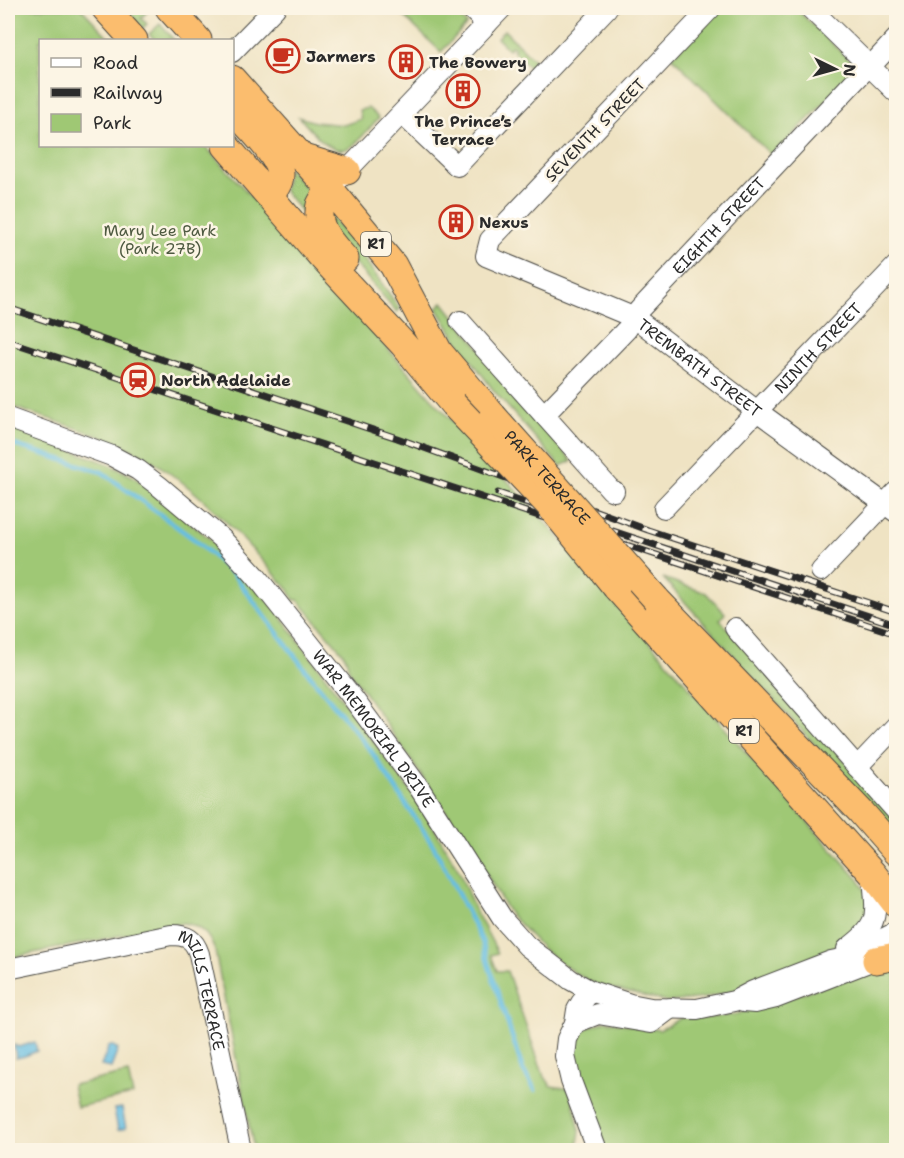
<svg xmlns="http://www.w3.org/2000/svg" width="904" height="1158" viewBox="0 0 904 1158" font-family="'Shantell Sans',sans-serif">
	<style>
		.green { fill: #9fc874; stroke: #657a50; stroke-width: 1.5 }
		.water { fill: #65bee3; stroke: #487487; stroke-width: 1.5 }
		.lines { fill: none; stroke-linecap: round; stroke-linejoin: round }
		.stream { stroke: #65bee3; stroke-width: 4.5 }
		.minor-casing { stroke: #484742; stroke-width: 22 }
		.highway-casing { stroke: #484742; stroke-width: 29 }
		.minor { stroke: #fff; stroke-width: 20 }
		.highway { stroke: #fbbd6e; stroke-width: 27 }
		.rail-casing { stroke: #2b2b2b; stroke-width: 7 }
		.rail { stroke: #fcf5e5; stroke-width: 4.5; stroke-dasharray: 14; stroke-linecap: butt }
		.highway-bridge-casing { stroke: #484742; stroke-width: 29; stroke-linecap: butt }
		.highway-bridge { stroke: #fbbd6e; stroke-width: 27 }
		.labels { text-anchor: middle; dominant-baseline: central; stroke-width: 5; stroke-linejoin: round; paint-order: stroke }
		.shield { fill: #fcf5e5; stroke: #6a6863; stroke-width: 1.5 }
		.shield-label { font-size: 15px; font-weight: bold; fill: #2b2b2b }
		.poi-label { font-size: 16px; font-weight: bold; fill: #2b2b2b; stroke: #fcf5e5; text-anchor: start }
		.street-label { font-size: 16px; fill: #2b2b2b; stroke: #fcf5e5 }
		.park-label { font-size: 16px; fill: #4e5a41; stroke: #fcf5e5 }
	</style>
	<rect width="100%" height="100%" fill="#fcf5e5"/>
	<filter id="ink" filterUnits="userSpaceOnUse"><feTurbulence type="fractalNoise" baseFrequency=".0167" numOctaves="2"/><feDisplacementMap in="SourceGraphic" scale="12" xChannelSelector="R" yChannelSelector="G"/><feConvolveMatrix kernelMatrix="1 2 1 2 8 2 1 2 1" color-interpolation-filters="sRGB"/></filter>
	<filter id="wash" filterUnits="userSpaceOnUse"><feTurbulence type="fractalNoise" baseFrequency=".008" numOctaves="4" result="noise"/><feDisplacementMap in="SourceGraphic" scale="24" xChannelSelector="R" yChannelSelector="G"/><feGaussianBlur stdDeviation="1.35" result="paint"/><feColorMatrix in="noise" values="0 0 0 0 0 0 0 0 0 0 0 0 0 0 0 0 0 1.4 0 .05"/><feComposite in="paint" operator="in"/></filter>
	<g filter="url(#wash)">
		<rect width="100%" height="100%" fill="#efe3c3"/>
		<path class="green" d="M 8,8 L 81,8 L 111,40 L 40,40 L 40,146 L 205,146 L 321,273 L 434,401 L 548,525 L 749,756 L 859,880 L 869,897 L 869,915 L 846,942 L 745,987 L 725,993 L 704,998 L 668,1002 L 597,985 L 575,973 L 543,949 L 509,913 L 472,849 L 349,670 L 346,658 L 342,652 L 298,600 L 294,600 L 289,590 C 251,549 215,504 168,472 C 161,467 153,460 145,456 C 102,434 53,421 8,405 Z
			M 125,8 L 145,8 L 148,11 L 141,18 L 147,24 L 143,28 Z
			M 395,8 L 450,8 L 467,24 L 441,52 Z
			M 718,8 L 795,8 L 858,68 L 772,156 L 672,57 Z
			M 160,24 L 174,40 L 155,40 L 149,34 Z
			M 504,30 L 540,66 L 534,72 L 513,51 L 515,49 L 512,46 L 508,49 L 497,38 Z
			M 368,108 L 379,118 C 370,127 362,138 352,146 C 333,160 310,129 299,117 L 315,122 L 344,125 L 361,119 L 359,110 Z
			M 288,168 L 315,198 L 310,222 L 284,191 Z
			M 328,213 L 350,239 L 400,309 L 397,312 L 330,235 Z
			M 443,302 L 535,418 L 572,461 L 560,466 L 494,391 L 458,342 L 437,308 Z
			M 8,427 L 106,463 L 134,477 L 221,548 L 276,610 L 422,807 L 459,871 L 473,906 L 498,953 L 491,955 L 497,971 L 507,971 L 543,1074 L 551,1086 L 570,1089 L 580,1131 L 578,1143 L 574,1150 L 254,1150 L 215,951 C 209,934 201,926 183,923 L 8,958 Z
			M 663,578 L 706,593 L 725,613 L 720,620 L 896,819 L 896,834 Z
			M 896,963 L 896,1150 L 602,1150 L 575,1067 L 573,1052 L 577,1040 L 585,1029 L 606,1021 L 660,1030 L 681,1018 L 705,1018 L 733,1015 Z
			M 128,1073 L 133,1095 L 77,1107 L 72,1085 Z"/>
		<path class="water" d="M 35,1042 L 37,1051 L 25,1056 L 16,1058 L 14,1045 L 19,1047 Z
			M 109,1046 L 114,1046 L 118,1050 L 111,1068 L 101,1066 Z
			M 122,1108 L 126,1128 L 118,1130 L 114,1109 Z"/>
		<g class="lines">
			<path class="stream" d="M 8,443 L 102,472 L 195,540 L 233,574 L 301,664 L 371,751 L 434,847 L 482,941 L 488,963 L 523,1070 L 535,1090"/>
		</g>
	</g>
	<g filter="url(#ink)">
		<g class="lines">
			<defs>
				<g id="minor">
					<path d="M 470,8 L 487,24"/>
					<path id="s1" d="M 711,8 L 490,240 L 486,256 L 635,318 L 757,411 L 896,512"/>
					<path d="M 810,8 L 896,92"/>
					<path d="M 232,52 L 275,8"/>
					<path d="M 402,114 L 457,166 L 607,8"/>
					<path d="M 339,179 L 502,8"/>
					<path d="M 460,321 L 611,490 L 614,491"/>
					<path id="s2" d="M 544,415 L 627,329 L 639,310 L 864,71 L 870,67 L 896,39"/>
					<path id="s3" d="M 8,418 L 112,456 L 138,470 L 159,486 L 222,539 L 255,575 L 349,693 L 420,789 L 502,918 L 527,946 L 571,980 L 591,991 L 630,1004 L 651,1008 L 697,1009 L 734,1001 L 753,991 L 831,961 L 846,958 L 896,932"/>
					<path id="s4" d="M 664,508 L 896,266"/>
					<path d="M 821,571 L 896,492"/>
					<path d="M 735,628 L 896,811"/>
					<path d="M 857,767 L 896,726"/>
					<path d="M 847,949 C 883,923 875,914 873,874"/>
					<path id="s5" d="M 8,969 L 171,935 C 187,935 194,939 199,954 L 241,1150"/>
					<path d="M 591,991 L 581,1003 L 577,1010 L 575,1023 L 567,1039 L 565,1056 L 571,1081 L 597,1150"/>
					<path d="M 743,1002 L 755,1003 L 776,998 L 887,955"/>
					<path d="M 575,1023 L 598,1014 L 651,1023 L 671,1008"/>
				</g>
				<path id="highway" d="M 105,8 L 134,40
					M 169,8 L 198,40
					M 232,79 L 330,189 L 393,265 L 439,352 L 493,416
					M 232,109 C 245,123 280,156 280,174 C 280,183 275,189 269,195
					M 226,146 L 321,256 L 403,344 L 453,404
					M 303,158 L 347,171
					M 330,189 C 327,194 322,200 320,205 C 314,227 333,245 345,259
					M 616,587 L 873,874 L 896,904
					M 656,599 L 861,812 L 896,852
					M 876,960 L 896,956"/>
			</defs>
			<use href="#minor" class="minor-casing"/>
			<use href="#highway" class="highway-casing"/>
			<use href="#minor" class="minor"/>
			<use href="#highway" class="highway"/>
			<defs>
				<path id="rail" d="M 8,308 L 397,438 L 648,530 L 896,612
					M 8,341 L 896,634
					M 498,493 L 896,625"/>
			</defs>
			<use href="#rail" class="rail-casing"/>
			<use href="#rail" class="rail"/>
			<defs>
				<g id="highway-bridge">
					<path d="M 453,404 L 549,505 L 616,587"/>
					<path id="s6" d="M 493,416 L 656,599"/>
				</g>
			</defs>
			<use href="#highway-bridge" class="highway-bridge-casing"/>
			<use href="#highway-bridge" class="highway-bridge"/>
		</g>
	</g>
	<defs>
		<symbol id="cafe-ring" viewBox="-11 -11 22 22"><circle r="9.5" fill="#fcf5e5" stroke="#c8321e" stroke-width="1.5"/><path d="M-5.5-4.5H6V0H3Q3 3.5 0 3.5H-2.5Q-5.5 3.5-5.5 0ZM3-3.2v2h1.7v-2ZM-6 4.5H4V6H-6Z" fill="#c8321e"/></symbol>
		<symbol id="building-ring" viewBox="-11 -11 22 22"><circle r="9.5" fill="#fcf5e5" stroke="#c8321e" stroke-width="1.5"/><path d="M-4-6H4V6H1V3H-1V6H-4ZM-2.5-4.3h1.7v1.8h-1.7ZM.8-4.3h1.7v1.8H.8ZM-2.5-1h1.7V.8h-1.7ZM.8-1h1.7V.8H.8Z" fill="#c8321e"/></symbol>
		<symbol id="station-ring" viewBox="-11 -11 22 22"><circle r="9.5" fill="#fcf5e5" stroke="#c8321e" stroke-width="1.5"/><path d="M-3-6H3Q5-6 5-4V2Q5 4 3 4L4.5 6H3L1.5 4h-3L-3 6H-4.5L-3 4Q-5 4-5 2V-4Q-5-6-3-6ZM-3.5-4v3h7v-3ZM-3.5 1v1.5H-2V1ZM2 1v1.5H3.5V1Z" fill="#c8321e"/></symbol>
	</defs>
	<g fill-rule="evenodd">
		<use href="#cafe-ring" x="264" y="37" width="38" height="38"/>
		<use href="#building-ring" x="387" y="43" width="38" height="38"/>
		<use href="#building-ring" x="444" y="72" width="38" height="38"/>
		<use href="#building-ring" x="437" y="203" width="38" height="38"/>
		<use href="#station-ring" x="119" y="361" width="38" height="38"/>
	</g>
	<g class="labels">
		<g class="shield">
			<rect x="361" y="232" width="30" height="24" rx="4.5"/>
			<rect x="729" y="719" width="30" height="24" rx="4.5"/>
		</g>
		<g class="shield-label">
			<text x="376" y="244">R1</text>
			<text x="744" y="731">R1</text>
		</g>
		<g class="poi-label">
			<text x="306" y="56">Jarmers</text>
			<text x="429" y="62">The Bowery</text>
			<text x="463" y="121" text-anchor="middle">The Prince’s<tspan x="463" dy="18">Terrace</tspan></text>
			<text x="479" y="222">Nexus</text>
			<text x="161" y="380">North Adelaide</text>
		</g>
		<g class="street-label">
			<text transform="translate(595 130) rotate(-46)">SEVENTH STREET</text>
			<text stroke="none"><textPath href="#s2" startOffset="258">EIGHTH STREET</textPath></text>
			<text stroke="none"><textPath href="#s4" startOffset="222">NINTH STREET</textPath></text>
			<text stroke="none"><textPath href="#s1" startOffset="580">TREMBATH STREET</textPath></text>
			<text stroke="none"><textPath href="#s6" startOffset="82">PARK TERRACE</textPath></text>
			<text stroke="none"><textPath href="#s3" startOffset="492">WAR MEMORIAL DRIVE</textPath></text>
			<text stroke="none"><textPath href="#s5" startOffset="238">MILLS TERRACE</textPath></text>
		</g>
		<g class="park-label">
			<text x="160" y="230">Mary Lee Park<tspan x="160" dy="18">(Park 27B)</tspan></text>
		</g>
	</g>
	<rect width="904" height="1158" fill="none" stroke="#fcf5e5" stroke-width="30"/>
	<rect x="39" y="39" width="195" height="108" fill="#fcf5e5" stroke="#a8a49b" stroke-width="1.5"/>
	<rect x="51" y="58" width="30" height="9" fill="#ffffff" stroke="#a8a49b" stroke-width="1.5"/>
	<text x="93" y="69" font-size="18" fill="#2b2b2b">Road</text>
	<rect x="51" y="88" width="30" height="9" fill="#2b2b2b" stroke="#a8a49b" stroke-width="1.5"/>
	<text x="93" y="99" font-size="18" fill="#2b2b2b">Railway</text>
	<rect x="51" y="114" width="30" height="18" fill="#9fc874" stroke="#a8a49b" stroke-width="1.5"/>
	<text x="93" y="129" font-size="18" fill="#2b2b2b">Park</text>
	<g transform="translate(835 69) rotate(95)" stroke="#fcf5e5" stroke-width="4.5" paint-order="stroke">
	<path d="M0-4.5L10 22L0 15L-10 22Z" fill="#2b2b2b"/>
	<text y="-9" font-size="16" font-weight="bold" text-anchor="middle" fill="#2b2b2b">N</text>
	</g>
</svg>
